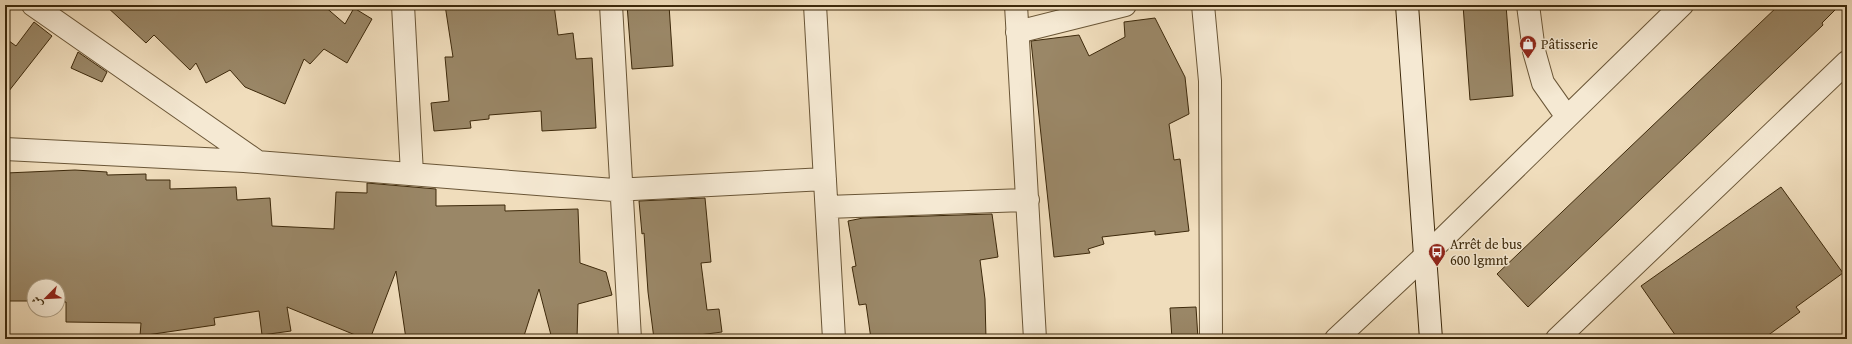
<svg xmlns="http://www.w3.org/2000/svg" width="1852" height="344" viewBox="0 0 1852 344" font-family="'Gentium Book Plus',Amiri,serif">
	<style>
		.building { fill: #9a8767; stroke: #3d290b }
		.lines { fill: none; stroke-linecap: round; stroke-linejoin: round }
		.street-casing { stroke: #6a5637; stroke-width: 24 }
		.secondary-casing { stroke: #3d290b; stroke-width: 24 }
		.street { stroke: #f5e9d3; stroke-width: 22 }
		.secondary { stroke: #f5e9d3; stroke-width: 22 }
		.labels { text-anchor: middle; dominant-baseline: central; stroke-width: 3; stroke-linejoin: round; paint-order: stroke }
		.poi-label { font-size: 14px; fill: #3d290b; stroke: #f5e9d3; text-anchor: start }
	</style>
	<rect width="100%" height="100%" fill="#f0ddbc"/>
	<filter id="stains"><feTurbulence type="fractalNoise" baseFrequency=".005" numOctaves="4"/><feColorMatrix values="0 0 0 0 .2 0 0 0 0 .09 0 0 0 0 .02 0 0 0 .5 -.17"/></filter>
	<radialGradient id="worn" r=".72"><stop offset=".6" stop-color="#630" stop-opacity="0"/><stop offset="1" stop-color="#630" stop-opacity=".3"/></radialGradient>
	<path class="building" d="M 105,5 L 323,5 L 345,24 L 354,8 L 372,19 L 347,63 L 324,49 L 310,64 L 304,59 L 285,104 L 245,87 L 230,70 L 206,83 L 196,63 L 190,70 L 154,35 L 146,43 Z
		M 445,5 L 554,5 L 558,35 L 573,33 L 576,59 L 592,58 L 596,128 L 542,131 L 541,111 L 489,115 L 489,119 L 470,121 L 471,128 L 434,131 L 431,103 L 449,101 L 445,57 L 453,57 Z
		M 627,5 L 669,5 L 673,66 L 632,69 Z
		M 1463,5 L 1506,5 L 1513,96 L 1470,100 Z
		M 1779,5 L 1840,5 L 1822,23 L 1823,25 L 1528,307 L 1497,274 Z
		M 1155,18 L 1185,77 L 1189,114 L 1169,124 L 1174,160 L 1180,159 L 1189,231 L 1155,235 L 1155,231 L 1102,237 L 1104,244 L 1088,249 L 1090,253 L 1054,257 L 1031,41 L 1079,35 L 1089,56 L 1125,37 L 1124,22 Z
		M 34,22 L 52,36 L 5,96 L 5,38 L 16,46 Z
		M 78,52 L 107,72 L 102,82 L 71,68 Z
		M 75,170 L 107,172 L 107,175 L 146,174 L 146,180 L 170,180 L 170,189 L 236,187 L 237,200 L 270,198 L 272,226 L 334,229 L 336,192 L 367,193 L 367,183 L 436,189 L 436,206 L 505,205 L 505,211 L 578,209 L 580,263 L 606,272 L 612,295 L 578,304 L 577,339 L 552,339 L 539,289 L 523,339 L 406,339 L 396,271 L 370,339 L 365,339 L 287,307 L 291,331 L 262,335 L 259,311 L 214,318 L 215,325 L 140,336 L 141,323 L 66,322 L 66,302 L 58,302 L 58,286 L 34,286 L 34,301 L 5,301 L 5,257 L 9,257 L 6,173 Z
		M 1781,187 L 1843,273 L 1796,307 L 1800,312 L 1763,339 L 1678,339 L 1641,286 Z
		M 705,198 L 711,262 L 701,263 L 707,310 L 719,309 L 722,332 L 699,335 L 700,339 L 654,339 L 648,292 L 644,233 L 642,234 L 639,201 Z
		M 992,214 L 998,257 L 980,260 L 985,299 L 986,339 L 871,339 L 866,304 L 859,305 L 852,267 L 856,266 L 848,221 L 863,218 Z
		M 1196,307 L 1198,339 L 1172,339 L 1170,308 Z"/>
	<g class="lines">
		<defs>
			<path id="street" d="M 33,5 L 258,162
				M 403,5 L 412,174
				M 611,5 L 630,339
				M 815,5 L 834,339
				M 1016,5 L 1035,339
				M 1203,5 L 1210,81 L 1211,339
				M 1528,5 L 1534,51 L 1543,83 L 1567,117
				M 1017,32 L 1125,5
				M 5,149 L 244,161 L 614,190 L 825,179
				M 827,207 L 1028,200
				M 1336,339 L 1425,256 L 1682,5
				M 1557,339 L 1847,62"/>
			<path id="secondary" d="M 1407,5 L 1431,339"/>
		</defs>
		<use href="#street" class="street-casing"/>
		<use href="#secondary" class="secondary-casing"/>
		<use href="#street" class="street"/>
		<use href="#secondary" class="secondary"/>
	</g>
	<defs>
		<symbol id="shop-pin" viewBox="-11 -11 22 30"><path d="M0 17L-7.5 6A9.5 9.5 0 1 1 7.5 6Z" fill="#8f2418" stroke="#f5e9d3"/><path d="M-5-2.5h2.3a2.7 3.5 0 0 1 5.4 0H5L5.5 6h-11ZM-1.5-2.5h3a1.5 2.3 0 0 0-3 0Z" fill="#fff"/></symbol>
		<symbol id="bus-pin" viewBox="-11 -11 22 30"><path d="M0 17L-7.5 6A9.5 9.5 0 1 1 7.5 6Z" fill="#8f2418" stroke="#f5e9d3"/><path d="M-5-6H5V4H4V6H2V4H-2V6H-4V4H-5ZM-3.5-4V0h7V-4ZM-3.5 1.2v1.5H-2V1.2ZM2 1.2v1.5H3.5V1.2Z" fill="#fff"/></symbol>
	</defs>
	<g fill-rule="evenodd">
		<use href="#shop-pin" x="1518" y="34" width="20" height="27"/>
		<use href="#bus-pin" x="1427" y="242" width="20" height="27"/>
	</g>
	<g class="labels">
		<g class="poi-label">
			<text x="1541" y="44">Pâtisserie</text>
			<text x="1450" y="244">Arrêt de bus<tspan x="1450" dy="16">600 lgmnt</tspan></text>
		</g>
	</g>
	<rect width="1852" height="344" fill="none" stroke="#f0ddbc" stroke-width="20"/>
	<rect x="6" y="6" width="1840" height="332" fill="none" stroke="#3d290b" stroke-width="2"/>
	<rect x="10" y="10" width="1832" height="324" fill="none" stroke="#3d290b"/>
	<g transform="translate(46 298) rotate(246)"><circle r="19" fill="#f5e9d3" stroke="#ab9c83"/>
	<path d="M0-3L7 15L0 10L-7 15Z" fill="#8f2418"/>
	<text y="-6" font-size="11" font-weight="bold" text-anchor="middle" fill="#3d290b">ش</text>
	</g>
	<rect width="100%" height="100%" filter="url(#stains)"/>
	<rect width="100%" height="100%" fill="url(#worn)"/>
</svg>
